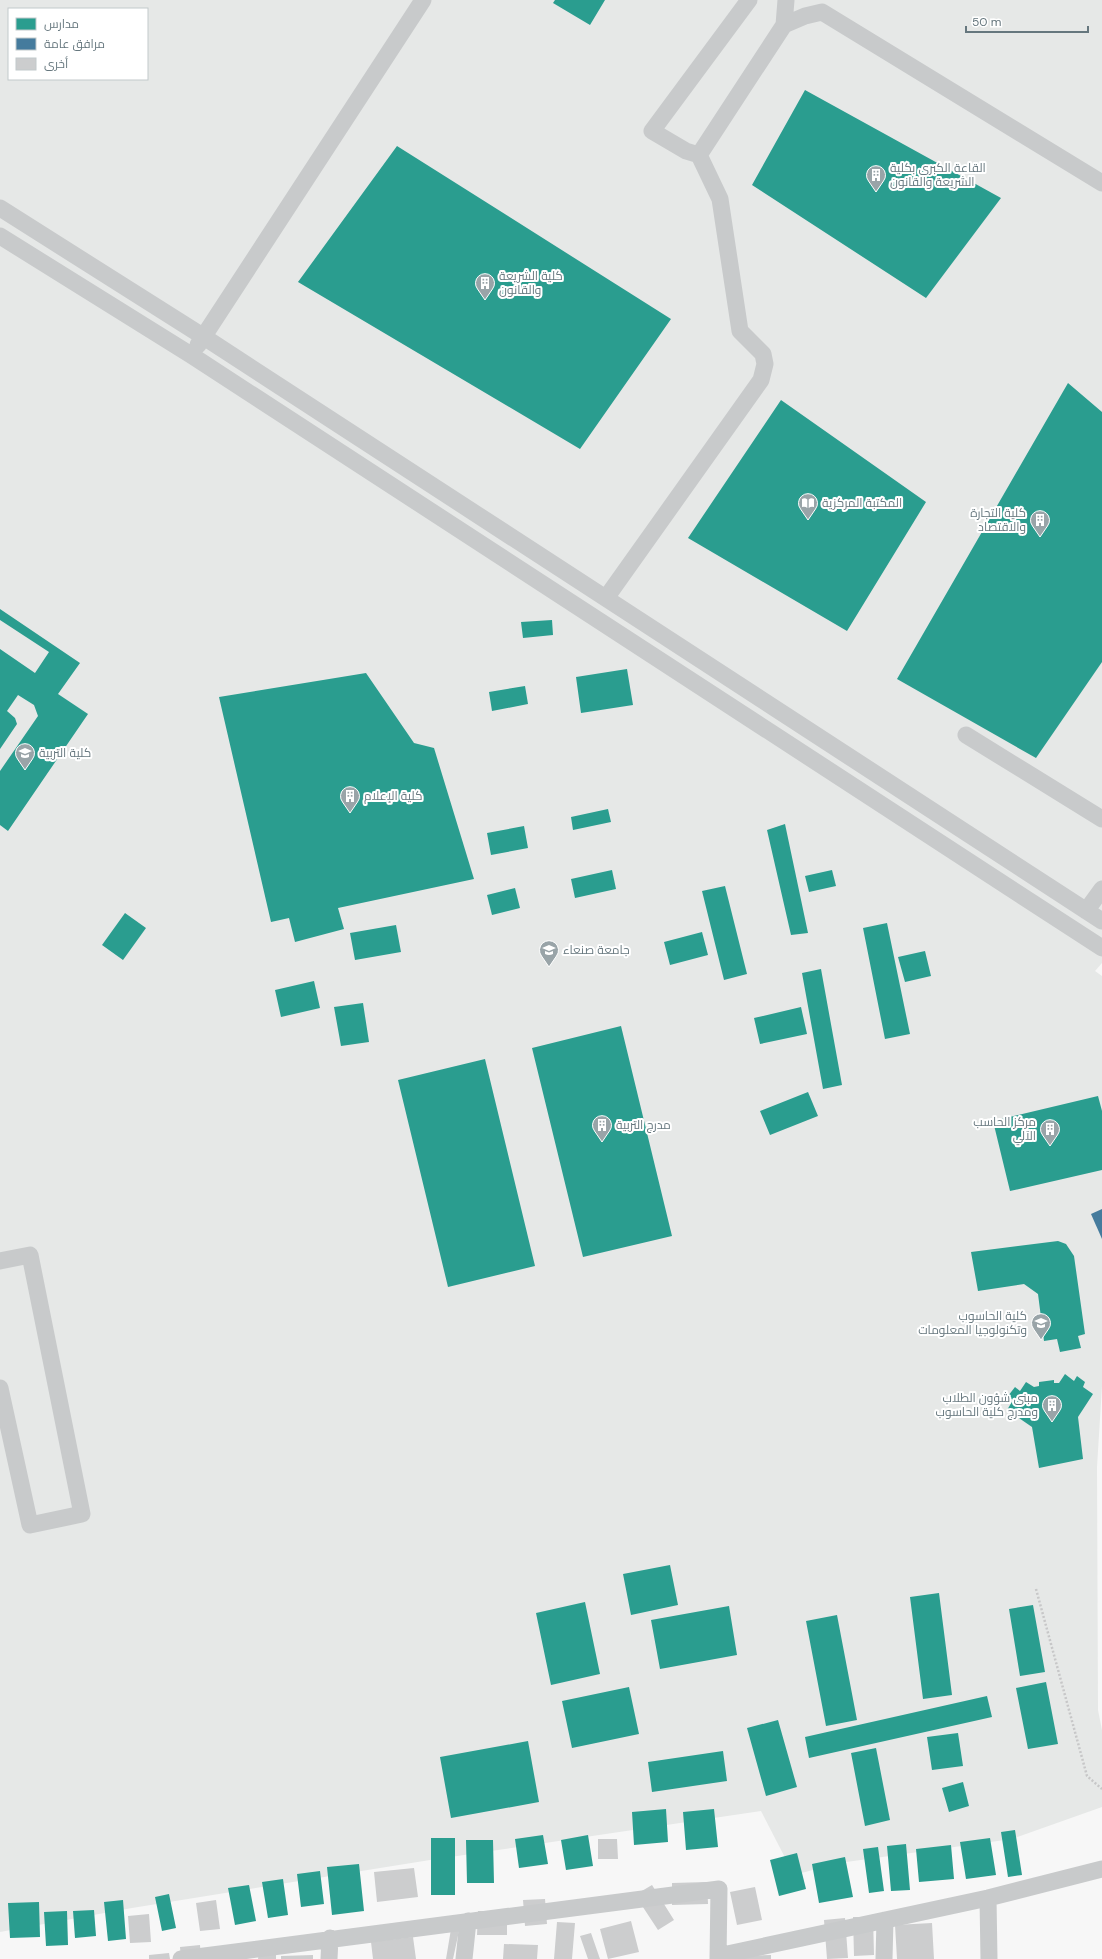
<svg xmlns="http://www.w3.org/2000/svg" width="1102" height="1959" viewBox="0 0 1102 1959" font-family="'DM Sans',Cairo,sans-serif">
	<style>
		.built { fill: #e6e8e7; fill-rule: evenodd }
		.schools { fill: #2a9d8f }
		.public { fill: #457b9d }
		.building { fill: #cccdce }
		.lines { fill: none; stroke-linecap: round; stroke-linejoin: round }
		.path { stroke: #c7c7c8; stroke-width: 2.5; stroke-dasharray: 2 2; stroke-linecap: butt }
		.minor { stroke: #c8cacb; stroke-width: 17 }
		.labels { text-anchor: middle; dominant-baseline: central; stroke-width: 4; stroke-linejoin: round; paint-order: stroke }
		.poi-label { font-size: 12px; fill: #66777e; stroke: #fff; text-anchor: start }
	</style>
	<rect width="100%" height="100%" fill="#f7f7f7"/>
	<path class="built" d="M 0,0 L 1102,0 L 1102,963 L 1095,971 L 1102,976 L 1102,1386 L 1097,1467 L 1098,1710 L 1102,1730 L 1102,1807 L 1012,1839 L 839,1863 L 794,1875 L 761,1811 L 430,1860 L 132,1908 L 0,1932 ZM 9,9 L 147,9 L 147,79 L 9,79 Z"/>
	<path class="schools" d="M 555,0 L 605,0 L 590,25 L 553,3 Z
		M 805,90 L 1001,198 L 926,298 L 752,185 Z
		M 397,146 L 671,319 L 580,449 L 298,282 Z
		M 1068,383 L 1102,412 L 1102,662 L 1036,758 L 897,679 Z
		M 781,400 L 926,502 L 847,631 L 688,538 Z
		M 0,609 L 80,663 L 58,694 L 88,714 L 8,831 L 0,825 L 0,771 L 38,716 L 34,705 L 18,695 L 7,711 L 15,718 L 17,724 L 0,749 L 0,649 L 35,673 L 49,652 L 0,620 Z
		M 552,620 L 553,635 L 523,638 L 521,622 Z
		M 627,669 L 633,705 L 581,713 L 576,677 Z
		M 366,673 L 414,743 L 434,748 L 474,879 L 338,908 L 344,929 L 295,942 L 289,918 L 271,922 L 219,697 Z
		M 525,686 L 528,704 L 492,711 L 489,692 Z
		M 608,809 L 611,822 L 573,830 L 571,817 Z
		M 785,824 L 808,933 L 791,935 L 767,830 Z
		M 524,826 L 528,848 L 491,855 L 487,833 Z
		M 612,870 L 616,889 L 575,898 L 571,879 Z
		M 832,870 L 836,886 L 809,892 L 805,876 Z
		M 725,886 L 747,974 L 724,980 L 702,891 Z
		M 515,888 L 520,908 L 492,915 L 487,895 Z
		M 125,913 L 146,928 L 123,960 L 102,945 Z
		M 887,923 L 910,1034 L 885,1039 L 863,928 Z
		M 396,925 L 401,952 L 355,960 L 350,933 Z
		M 702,932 L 708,955 L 670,965 L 664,942 Z
		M 925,951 L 931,976 L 905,982 L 898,957 Z
		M 821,969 L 842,1085 L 823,1089 L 802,973 Z
		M 314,981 L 320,1008 L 281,1017 L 275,990 Z
		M 363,1003 L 369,1042 L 341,1046 L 334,1007 Z
		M 801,1007 L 807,1034 L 760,1044 L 754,1018 Z
		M 621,1026 L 672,1236 L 583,1257 L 532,1048 Z
		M 485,1059 L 535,1266 L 448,1287 L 398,1080 Z
		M 808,1092 L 818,1116 L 770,1135 L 760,1111 Z
		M 1098,1096 L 1102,1111 L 1102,1170 L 1010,1191 L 993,1121 Z
		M 1058,1241 L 1066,1244 L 1074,1256 L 1085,1334 L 1078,1336 L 1081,1348 L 1060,1352 L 1057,1339 L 1044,1341 L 1038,1294 L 1024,1284 L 978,1291 L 971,1252 Z
		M 1065,1374 L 1074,1381 L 1077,1376 L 1085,1382 L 1083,1387 L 1093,1394 L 1078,1417 L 1083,1459 L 1039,1468 L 1032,1427 L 1007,1410 L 1013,1400 L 1008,1396 L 1015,1387 L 1020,1391 L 1026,1382 L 1034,1387 L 1039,1386 L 1039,1382 L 1054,1380 L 1054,1383 L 1059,1383 Z
		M 670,1565 L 678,1605 L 631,1615 L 623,1574 Z
		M 939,1593 L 952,1695 L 923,1699 L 910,1597 Z
		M 585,1602 L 600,1674 L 551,1685 L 536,1613 Z
		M 1033,1605 L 1045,1672 L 1020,1676 L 1009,1609 Z
		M 729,1606 L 737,1655 L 660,1669 L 651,1620 Z
		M 837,1615 L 857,1720 L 826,1726 L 806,1621 Z
		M 1046,1682 L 1058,1744 L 1028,1749 L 1016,1688 Z
		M 629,1687 L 639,1734 L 572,1748 L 562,1701 Z
		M 987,1696 L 992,1717 L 809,1758 L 805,1737 Z
		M 778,1720 L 797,1787 L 766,1796 L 747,1728 Z
		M 958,1733 L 963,1766 L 932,1770 L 927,1737 Z
		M 528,1741 L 539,1802 L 451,1818 L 440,1757 Z
		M 876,1748 L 890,1820 L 865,1826 L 851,1753 Z
		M 723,1751 L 727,1781 L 652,1792 L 648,1762 Z
		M 963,1782 L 969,1806 L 949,1812 L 942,1788 Z
		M 666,1809 L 668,1842 L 634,1845 L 632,1812 Z
		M 714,1809 L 718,1847 L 686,1850 L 683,1812 Z
		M 1015,1830 L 1022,1875 L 1008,1877 L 1001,1832 Z
		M 543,1835 L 548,1864 L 519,1868 L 515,1839 Z
		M 588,1835 L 593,1866 L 566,1870 L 561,1840 Z
		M 431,1838 L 455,1838 L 455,1895 L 431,1895 Z
		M 990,1838 L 996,1875 L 966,1879 L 960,1842 Z
		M 466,1840 L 493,1840 L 494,1883 L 467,1883 Z
		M 906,1844 L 910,1890 L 891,1891 L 887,1846 Z
		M 951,1845 L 954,1879 L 919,1882 L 916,1849 Z
		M 878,1847 L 884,1891 L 869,1893 L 863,1849 Z
		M 797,1853 L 806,1889 L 779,1896 L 770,1860 Z
		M 845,1857 L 853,1897 L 819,1903 L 812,1864 Z
		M 359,1864 L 364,1911 L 332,1915 L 327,1867 Z
		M 320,1871 L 324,1904 L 301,1907 L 297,1874 Z
		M 283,1879 L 288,1915 L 268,1918 L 262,1882 Z
		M 249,1885 L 256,1921 L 235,1925 L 228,1888 Z
		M 169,1894 L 176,1928 L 162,1931 L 155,1897 Z
		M 123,1900 L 126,1939 L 108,1941 L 104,1902 Z
		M 39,1902 L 40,1937 L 10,1938 L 8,1903 Z
		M 94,1910 L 96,1936 L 75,1938 L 73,1911 Z
		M 67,1911 L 68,1945 L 46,1946 L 44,1912 Z"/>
	<path class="public" d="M 1102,1209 L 1102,1239 L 1091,1214 Z"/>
	<path class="building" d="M 598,1839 L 617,1839 L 618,1859 L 598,1859 Z
		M 414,1868 L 418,1897 L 377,1902 L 374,1872 Z
		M 707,1882 L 708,1904 L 672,1905 L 672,1883 Z
		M 652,1885 L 674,1920 L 658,1930 L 635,1895 Z
		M 755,1887 L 762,1920 L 737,1925 L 730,1892 Z
		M 545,1899 L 547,1924 L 525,1926 L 523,1900 Z
		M 216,1900 L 220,1929 L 200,1931 L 196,1903 Z
		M 478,1911 L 507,1911 L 507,1935 L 477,1935 Z
		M 149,1914 L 151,1942 L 130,1943 L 128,1916 Z
		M 853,1917 L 873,1917 L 874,1955 L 854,1956 Z
		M 845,1918 L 848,1958 L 827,1959 L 824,1920 Z
		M 631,1921 L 639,1952 L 608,1959 L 600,1929 Z
		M 557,1922 L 575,1923 L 572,1959 L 554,1959 Z
		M 932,1923 L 934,1959 L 897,1959 L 895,1925 Z
		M 451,1929 L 459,1931 L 453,1959 L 446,1959 Z
		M 591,1933 L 600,1959 L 588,1959 L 580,1936 Z
		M 413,1937 L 416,1959 L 373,1959 L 371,1942 Z
		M 504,1944 L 538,1945 L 537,1959 L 503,1959 Z
		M 200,1945 L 201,1959 L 181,1959 L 180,1947 Z
		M 259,1952 L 276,1954 L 276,1959 L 258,1959 Z
		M 169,1953 L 170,1959 L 149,1959 L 149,1955 Z
		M 313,1955 L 313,1959 L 281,1959 L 281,1956 Z
		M 771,1955 L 771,1959 L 738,1959 L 738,1956 Z"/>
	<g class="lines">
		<path class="path" d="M 1036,1589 L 1087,1776 L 1102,1789"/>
		<path class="minor" d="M 784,25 L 786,0
			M 699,155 L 784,25 L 805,16 L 822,12 L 1102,183
			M 0,208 L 204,337 L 1102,921
			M 0,236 L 191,355 L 1102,948
			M 198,345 L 423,0
			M 606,598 L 761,380 L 765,364 L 763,354 L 740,331 L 720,199 L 699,155 L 686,151 L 652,131 L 749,0
			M 966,735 L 1102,819
			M 1086,911 L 1102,889
			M 0,1261 L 30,1255 L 82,1514 L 30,1525 L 0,1388
			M 988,1898 L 989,1959
			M 718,1956 L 988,1898 L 1102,1869
			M 181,1959 L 719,1889 L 718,1959
			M 329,1959 L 330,1938
			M 464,1959 L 468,1921
			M 884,1959 L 885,1920"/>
	</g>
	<defs>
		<symbol id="building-pin" viewBox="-11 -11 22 30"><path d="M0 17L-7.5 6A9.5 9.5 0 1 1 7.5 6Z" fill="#99a4a8" stroke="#fff"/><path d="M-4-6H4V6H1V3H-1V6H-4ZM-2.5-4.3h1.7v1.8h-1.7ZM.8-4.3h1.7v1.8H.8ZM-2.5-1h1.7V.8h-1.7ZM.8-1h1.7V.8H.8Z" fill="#fff"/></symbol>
		<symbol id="library-pin" viewBox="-11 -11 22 30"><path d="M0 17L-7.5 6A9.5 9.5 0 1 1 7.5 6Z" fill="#99a4a8" stroke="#fff"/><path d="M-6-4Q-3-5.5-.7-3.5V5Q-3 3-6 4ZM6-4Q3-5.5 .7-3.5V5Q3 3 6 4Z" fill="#fff"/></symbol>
		<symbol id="university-pin" viewBox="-11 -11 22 30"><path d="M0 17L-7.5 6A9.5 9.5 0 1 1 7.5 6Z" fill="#99a4a8" stroke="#fff"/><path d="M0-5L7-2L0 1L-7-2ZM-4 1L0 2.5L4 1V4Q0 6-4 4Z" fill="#fff"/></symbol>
	</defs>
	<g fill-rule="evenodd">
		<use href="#building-pin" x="865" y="164" width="22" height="30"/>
		<use href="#building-pin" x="474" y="272" width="22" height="30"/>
		<use href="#library-pin" x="797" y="492" width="22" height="30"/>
		<use href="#building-pin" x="1029" y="509" width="22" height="30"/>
		<use href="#university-pin" x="14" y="742" width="22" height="30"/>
		<use href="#building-pin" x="339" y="785" width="22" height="30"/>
		<use href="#university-pin" x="538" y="939" width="22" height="30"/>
		<use href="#building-pin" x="591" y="1114" width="22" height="30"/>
		<use href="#building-pin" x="1039" y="1118" width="22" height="30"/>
		<use href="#university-pin" x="1030" y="1312" width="22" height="30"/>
		<use href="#building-pin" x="1041" y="1394" width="22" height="30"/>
	</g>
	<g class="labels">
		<g class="poi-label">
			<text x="890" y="168">القاعة الكبرى بكلية<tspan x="890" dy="14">الشريعة والقانون</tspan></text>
			<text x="499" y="276">كلية الشريعة<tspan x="499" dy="14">والقانون</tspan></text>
			<text x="822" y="503">المكتبة المركزية</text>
			<text x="1026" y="513" text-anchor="end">كلية التجارة<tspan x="1026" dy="14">والاقتصاد</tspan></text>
			<text x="39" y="753">كلية التربية</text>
			<text x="364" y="796">كلية الإعلام</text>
			<text x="563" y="950">جامعة صنعاء</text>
			<text x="1036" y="1122" text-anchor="end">مركز الحاسب<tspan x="1036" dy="14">الآلي</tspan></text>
			<text x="616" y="1125">مدرج التربية</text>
			<text x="1027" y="1316" text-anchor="end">كلية الحاسوب<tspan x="1027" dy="14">وتكنولوجيا المعلومات</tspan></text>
			<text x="1038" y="1398" text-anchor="end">مبنى شؤون الطلاب<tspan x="1038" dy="14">ومدرج كلية الحاسوب</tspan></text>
		</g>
	</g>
	<rect x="8" y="8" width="140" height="72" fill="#ffffff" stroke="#c2c9cb"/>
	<rect x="16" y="18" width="20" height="12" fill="#2a9d8f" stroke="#c2c9cb"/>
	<text x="44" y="28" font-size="12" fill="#66777e">مدارس</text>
	<rect x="16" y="38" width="20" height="12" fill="#457b9d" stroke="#c2c9cb"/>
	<text x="44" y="48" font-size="12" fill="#66777e">مرافق عامة</text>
	<rect x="16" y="58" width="20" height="12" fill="#cccdce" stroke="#c2c9cb"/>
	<text x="44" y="68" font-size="12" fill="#66777e">أخرى</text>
	<path d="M966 26v6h122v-6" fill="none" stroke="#66777e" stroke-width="2"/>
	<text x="972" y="26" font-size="12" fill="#66777e" stroke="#ffffff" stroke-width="3" paint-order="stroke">50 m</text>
</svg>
